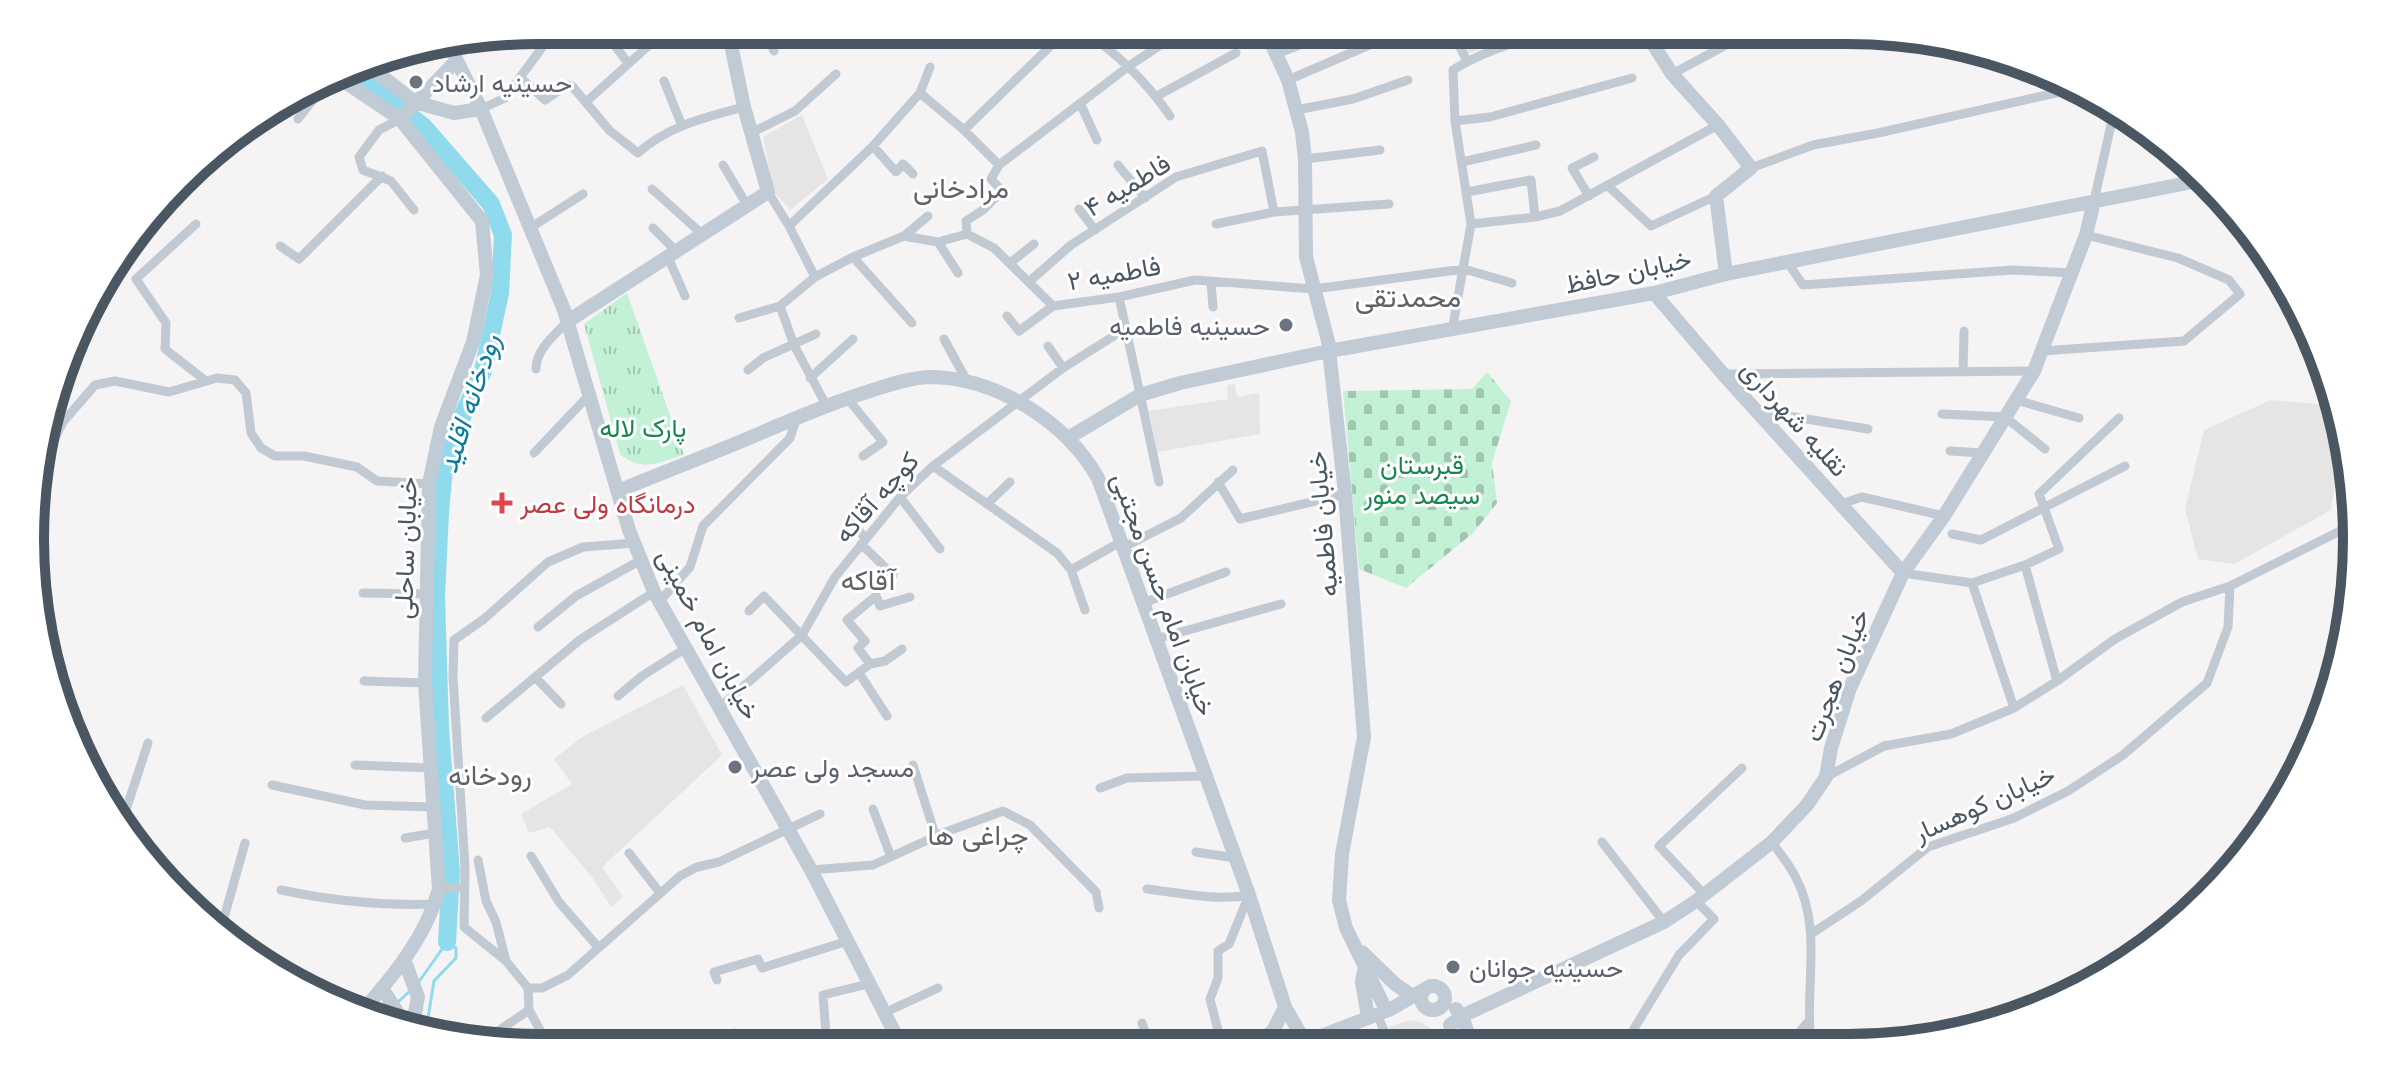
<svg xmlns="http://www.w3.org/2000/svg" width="2387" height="1078" viewBox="0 0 2387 1078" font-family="'PT Sans',Vazirmatn,sans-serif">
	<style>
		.education { fill: #e6e4e5 }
		.cemetery { fill: url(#cemetery-stones) }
		.park { fill: url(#park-tufts) }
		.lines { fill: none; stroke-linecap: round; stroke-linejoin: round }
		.stream { stroke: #90daee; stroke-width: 3 }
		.river { stroke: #90daee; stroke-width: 18 }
		.street { stroke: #c1cad2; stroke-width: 9 }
		.secondary { stroke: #c1cbd6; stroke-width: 14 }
		.worship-dot { fill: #6b7280; stroke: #fff; stroke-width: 3 }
		.health-dot { fill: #e0444e; stroke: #fff; stroke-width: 3 }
		.labels { text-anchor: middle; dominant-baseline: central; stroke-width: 6; stroke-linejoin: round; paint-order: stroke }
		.worship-label { font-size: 26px; fill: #5b616d; stroke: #fff; text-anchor: start }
		.street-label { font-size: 26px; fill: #4a5661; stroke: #fff }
		.park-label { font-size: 26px; fill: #17864f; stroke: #fff }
		.health-label { font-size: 26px; fill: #be3a42; stroke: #fff; text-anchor: start }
		.neighbourhood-label { font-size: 28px; fill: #5f6368; stroke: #fff }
		.water-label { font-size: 28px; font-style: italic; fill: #0c7c9b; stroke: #fff }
		.rim { fill: none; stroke: #4a5661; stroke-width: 10 }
	</style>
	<defs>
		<pattern id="cemetery-stones" width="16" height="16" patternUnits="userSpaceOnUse" patternTransform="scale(2)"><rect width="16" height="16" fill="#c3f1d5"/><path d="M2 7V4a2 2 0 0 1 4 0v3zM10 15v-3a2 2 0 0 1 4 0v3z" fill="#a0c6b0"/></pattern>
		<pattern id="park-tufts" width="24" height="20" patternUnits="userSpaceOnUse" patternTransform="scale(2)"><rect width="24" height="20" fill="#c3f1d5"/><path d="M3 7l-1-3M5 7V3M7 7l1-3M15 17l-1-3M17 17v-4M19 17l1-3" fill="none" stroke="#a0c6b0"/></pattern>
	</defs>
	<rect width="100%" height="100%" fill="#f5f3f3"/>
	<path class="education" d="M 1456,30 L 1538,30 L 1467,54 Z
		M 802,115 L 828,179 L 790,210 L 773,191 L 763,137 Z
		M 1235,384 L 1237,397 L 1259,393 L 1260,434 L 1157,452 L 1149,411 L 1228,399 L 1227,385 Z
		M 2271,400 L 2330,405 L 2340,454 L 2331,510 L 2234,564 L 2198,559 L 2185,509 L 2204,430 Z
		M 683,685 L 722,755 L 602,867 L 623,897 L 611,907 L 592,877 L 550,827 L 529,833 L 521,814 L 572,784 L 554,759 L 582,737 Z
		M 1410,1020 L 1420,1022 L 1444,1036 L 1450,1045 L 1396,1045 L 1389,1027 Z"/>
	<path class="cemetery" d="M 1487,372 L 1511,401 L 1492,463 L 1497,503 L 1473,533 L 1406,588 L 1359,569 L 1343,391 L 1472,389 Z"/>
	<path class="park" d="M 627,293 L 684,455 C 658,462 643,473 620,454 L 584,324 Z"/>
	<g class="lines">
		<path class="stream" d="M 418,983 L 447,942 L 456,948 L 456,958 L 434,981 L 428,1018 L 430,1026
			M 398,1002 L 410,991
			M 383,1017 L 390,1010"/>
		<path class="river" d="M 350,71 L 423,126 L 491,204 L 503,235 L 500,293 L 483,371 L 455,432 L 444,467 L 440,513 L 436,596 L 440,728 L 451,872 L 447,942"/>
		<path class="street" d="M 536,30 L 546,42
			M 603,30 L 628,63
			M 763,30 L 774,51
			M 1082,30 C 1117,53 1146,81 1170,116
			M 1451,30 L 1467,61
			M 1094,38 L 1104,30
			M 1276,54 L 1339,30
			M 1672,74 L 1754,30
			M 521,78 L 545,100 L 567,85 L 572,86 L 610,131 L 638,153 C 668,126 706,117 744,107
			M 1288,80 L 1404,30
			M 664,81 L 682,126
			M 920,93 L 930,67
			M 1157,96 L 1236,53
			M 586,102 L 666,30
			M 1080,103 L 1097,140
			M 481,109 L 505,98 L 546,42 L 560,30
			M 1296,110 L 1353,99 L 1408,80
			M 298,119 L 323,87
			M 400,119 L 379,130 L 359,157 L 363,170 L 391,181 L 414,210
			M 1455,121 L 1490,117 L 1632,78
			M 964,130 L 1067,30
			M 751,133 L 795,111 L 836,74
			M 873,146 L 896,172 L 903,164 L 913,174
			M 1305,159 L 1380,150
			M 1462,162 L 1536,145
			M 723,165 L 747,205
			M 1118,165 L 1145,198
			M 1751,168 L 1813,145 L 1878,133 L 2074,89
			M 1608,186 L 1651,226 L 1716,196
			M 652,189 L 702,234
			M 768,192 L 789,226 L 815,277 L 780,306 L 794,345 L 826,405
			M 1467,192 L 1531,180 L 1535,217
			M 1589,196 L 1572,168 L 1594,157
			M 2094,201 L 2113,116
			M 1079,209 L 1095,230
			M 196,224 L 136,279 L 166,323 L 165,349 L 206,381
			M 1216,224 L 1274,212
			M 1471,224 L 1535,217 L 1560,211 L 1718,125
			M 789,226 L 873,146 L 920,93 L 964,130 L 999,165
			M 530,228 L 583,194
			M 653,228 L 675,250
			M 967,234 L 966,221 L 983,210 L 1002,191 L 991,179 L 999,165 L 1129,66 L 1183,30
			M 904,236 L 928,216
			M 938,242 L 958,273
			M 280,246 L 299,259 L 382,176
			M 667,255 L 685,296
			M 853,257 L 912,323
			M 1010,263 L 1034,244
			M 1788,263 L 1803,285 L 2013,270 L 2073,273
			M 815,277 L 853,257 L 904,236 L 938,242 L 967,234 L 994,248 L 1053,306 L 1119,297 L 1195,280 L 1314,289 L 1464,269 L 1512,283
			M 1030,281 L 1071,245 L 1176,177 L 1262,151 L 1274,212 L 1389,204
			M 1211,283 L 1213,307
			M 1119,297 L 1159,482
			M 1007,316 L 1019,331 L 1053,306
			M 739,318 L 780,306
			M 1452,331 L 1471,224 L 1455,121 L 1453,70 C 1483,51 1519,41 1553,30
			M 944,339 L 968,383
			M 1048,346 L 1063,368
			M 2042,351 L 2184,341 L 2240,294 L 2229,280 L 2178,258 L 2086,235
			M 536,369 C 536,349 555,335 568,321
			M 748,370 L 763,358 L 816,334
			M 1963,372 L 1964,331
			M 1723,374 L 2034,371
			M 810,378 L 853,339
			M 847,398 L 883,442 L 863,456
			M 2016,400 L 2079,418
			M 1757,411 L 1868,429
			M 1942,414 L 2005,417 L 2045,449
			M 1950,451 L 1983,453
			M 534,453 L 590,394
			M 933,466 L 1057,553 L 1071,570 L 1085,610
			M 39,470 L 63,422 L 95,385 L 115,381 L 169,392 L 217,378 L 235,380 L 246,393 L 251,433 L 261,448 L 275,456 L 304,456 L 357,467 L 377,481 L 429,484
			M 1218,482 L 1240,519 L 1345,494
			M 900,497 L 940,549
			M 988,503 L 1010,482
			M 1841,504 L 1862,497 L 1944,516
			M 1952,534 L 1981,540 L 2125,466
			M 866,539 L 853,524 L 868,508
			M 635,543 L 583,547 L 548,562 L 484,619 L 454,640 L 453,677 L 465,867 L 464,927 L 506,961 L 528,988 L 542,988 L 568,975 L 680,876 L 697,867 L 719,862 L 820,814
			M 861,544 L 893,575
			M 1124,547 L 1181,518 L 1233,470
			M 2025,565 L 2057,681
			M 1071,570 L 1122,541
			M 1903,573 L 1972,583 L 2025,565 L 2059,549 L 2039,494 L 2119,418
			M 1972,583 L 2014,708
			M 363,593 L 425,594
			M 659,602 L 690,567 L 703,526 L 790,438 L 797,417
			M 1143,603 L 1226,572
			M 749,611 L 764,596 L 846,682 L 870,664 L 885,661 L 902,649
			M 538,627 L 576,596 L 641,560
			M 1156,639 L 1281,604
			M 870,664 L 858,648 L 865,641 L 847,620 L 876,596 L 880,606 L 910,597
			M 859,673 L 887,716
			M 535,677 L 561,704
			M 364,681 L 425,683
			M 618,696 L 642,676 L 686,648
			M 719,708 L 802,635 L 835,577 L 900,497 L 933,466 L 1063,368 L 1125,329
			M 486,718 L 581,639 L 654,592
			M 355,765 L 431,768
			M 913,765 L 936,837
			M 1826,777 L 1884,746 L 1951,734 L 2014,708 L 2057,681 L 2115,639 L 2182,602 L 2230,586 L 2354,524
			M 272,785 L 365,805 L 433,807
			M 1100,788 L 1127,778 L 1205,776
			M 873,809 L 891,857
			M 122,822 L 148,743
			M 405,838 L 435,833
			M 1602,842 L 1664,922
			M 1772,842 C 1780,854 1790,865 1796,878 C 1823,929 1804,989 1811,1044
			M 1196,852 L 1235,858
			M 629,853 L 660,893
			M 531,856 L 559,902 L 598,947
			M 478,860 L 486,901 L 496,922 L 506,961
			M 811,870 L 873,865 L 943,833 L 1003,811 L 1030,825 L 1096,892 L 1099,908
			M 439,889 L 464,887
			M 1147,889 C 1180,893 1217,901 1249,895
			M 281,890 C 333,901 382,906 435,904
			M 1704,894 L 1659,846 L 1742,768
			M 220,932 L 245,843
			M 1811,934 L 1861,901 L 1928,847 L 2014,818 L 2068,791 L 2123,755 L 2207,683 L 2228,627 L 2230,586
			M 717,980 L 714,972 L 758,959 L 762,968 L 848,941
			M 529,1010 L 550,1048
			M 884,1013 L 938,988
			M 1377,1014 L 1390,1045
			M 1142,1023 L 1150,1046
			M 734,1033 L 736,1047
			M 488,1038 L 529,1010 L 528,988
			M 1789,1044 L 1808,1022
			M 1512,1045 L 1517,1042
			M 1624,1045 L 1679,955 L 1714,919 L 1696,901
			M 1222,1046 L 1210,999 L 1218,978 L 1218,951 L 1229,944 L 1249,895
			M 827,1047 L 823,995 L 868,984
			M 556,1048 L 573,1039 L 577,1048"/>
		<path class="secondary" d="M 1265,30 L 1288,80 L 1302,132 L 1305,159 L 1306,257 L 1328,341 L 1345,494 L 1364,737 L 1342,854 L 1339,900 L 1346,928 L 1386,1010
			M 1644,30 L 1672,74 L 1718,125 L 1751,168 L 1716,196 L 1726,274
			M 449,45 L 481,109 L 564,310 L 629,530 L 654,592 L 811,870 L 902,1047
			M 365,63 L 415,102 L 454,113 L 481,109
			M 339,78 L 400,119 L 482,221 L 487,275 L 473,342 L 441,427 L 429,484 L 425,683 L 439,889 C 426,937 393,976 361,1013
			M 400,119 L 456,61
			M 1654,293 L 1723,374 L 1903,573
			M 568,321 L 768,192 L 744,107 L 728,30
			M 1068,438 L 1140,395 L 1180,383 L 1329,351 L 1654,293 L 1726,274 L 2208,179
			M 618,491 C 659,474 701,458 742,441 C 786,422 828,404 873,390 C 892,384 912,377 933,377 C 998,379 1066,422 1098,478 L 1249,895 L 1285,1007 L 1305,1042
			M 1362,952 L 1395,984 L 1411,995
			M 404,959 L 418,997 L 413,1023
			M 1364,971 L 1362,982 L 1368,1017
			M1421 998a12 12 0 1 1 24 0a12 12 0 1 1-24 0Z
			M 382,988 L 403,1021
			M 1456,1009 L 1462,1016 L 1472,1045
			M 1450,1025 L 1462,1016 L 1664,922 L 1696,901 L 1772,842 L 1807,805 L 1826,777 L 1831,748 L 1850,688 L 1903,573 L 1944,516 L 2034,371 L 2086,235 L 2094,201
			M 1298,1045 L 1391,1009 L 1425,989
			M 1253,1046 L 1273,1031 L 1285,1007"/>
	</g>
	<g class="worship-dot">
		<circle cx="416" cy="82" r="8"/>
		<circle cx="1286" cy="325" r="8"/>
		<circle cx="735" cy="767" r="8"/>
		<circle cx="1453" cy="967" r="8"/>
	</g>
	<path class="health-dot" d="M498 491h8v8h8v8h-8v8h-8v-8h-8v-8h8z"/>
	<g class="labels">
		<g class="worship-label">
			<text x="432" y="82">حسینیه ارشاد</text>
			<text x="1270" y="325" text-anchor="end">حسینیه فاطمیه</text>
			<text x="751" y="767">مسجد ولی عصر</text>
			<text x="1469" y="967">حسینیه جوانان</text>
		</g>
		<g class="street-label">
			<text transform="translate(1127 185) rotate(-31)">فاطمیه ۴</text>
			<text transform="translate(1628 271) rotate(-12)">خیابان حافظ</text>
			<text transform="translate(1114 273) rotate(-10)">فاطمیه ۲</text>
			<text transform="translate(1795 418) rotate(48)">نقلیه شهرداری</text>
			<text transform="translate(876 497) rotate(-48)">کوچه آقاکه</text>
			<text transform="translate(1322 524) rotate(-95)">خیابان فاطمیه</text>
			<text transform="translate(405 548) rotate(-88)">خیابان ساحلی</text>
			<text transform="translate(1164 594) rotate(70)">خیابان امام حسن مجتبی</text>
			<text transform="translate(709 634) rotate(62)">خیابان امام خمینی</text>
			<text transform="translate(1836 675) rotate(-69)">خیابان هجرت</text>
			<text transform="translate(1984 803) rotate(-24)">خیابان کوهسار</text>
		</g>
		<g class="park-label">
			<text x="643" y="427">پارک لاله</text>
			<text x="1422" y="464">قبرستان<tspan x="1422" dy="30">سیصد منور</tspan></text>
		</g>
		<g class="health-label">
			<text x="520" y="503">درمانگاه ولی عصر</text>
		</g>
		<g class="neighbourhood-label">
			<text x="961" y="187">مرادخانی</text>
			<text x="1408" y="296">محمدتقی</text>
			<text x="868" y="579">آقاکه</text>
			<text x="490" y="774">رودخانه</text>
			<text x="978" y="834">چراغی ها</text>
		</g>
		<g class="water-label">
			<text transform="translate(468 403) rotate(-72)">رودخانه اقلید</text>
		</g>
	</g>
	<path d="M0 0H2387V1078H0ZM539 44H1848A495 495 0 0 1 2343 539V539A495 495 0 0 1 1848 1034H539A495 495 0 0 1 44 539V539A495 495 0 0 1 539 44Z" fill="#fff" fill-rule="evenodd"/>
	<path class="rim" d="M539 44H1848A495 495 0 0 1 2343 539V539A495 495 0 0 1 1848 1034H539A495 495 0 0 1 44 539V539A495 495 0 0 1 539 44Z"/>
</svg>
